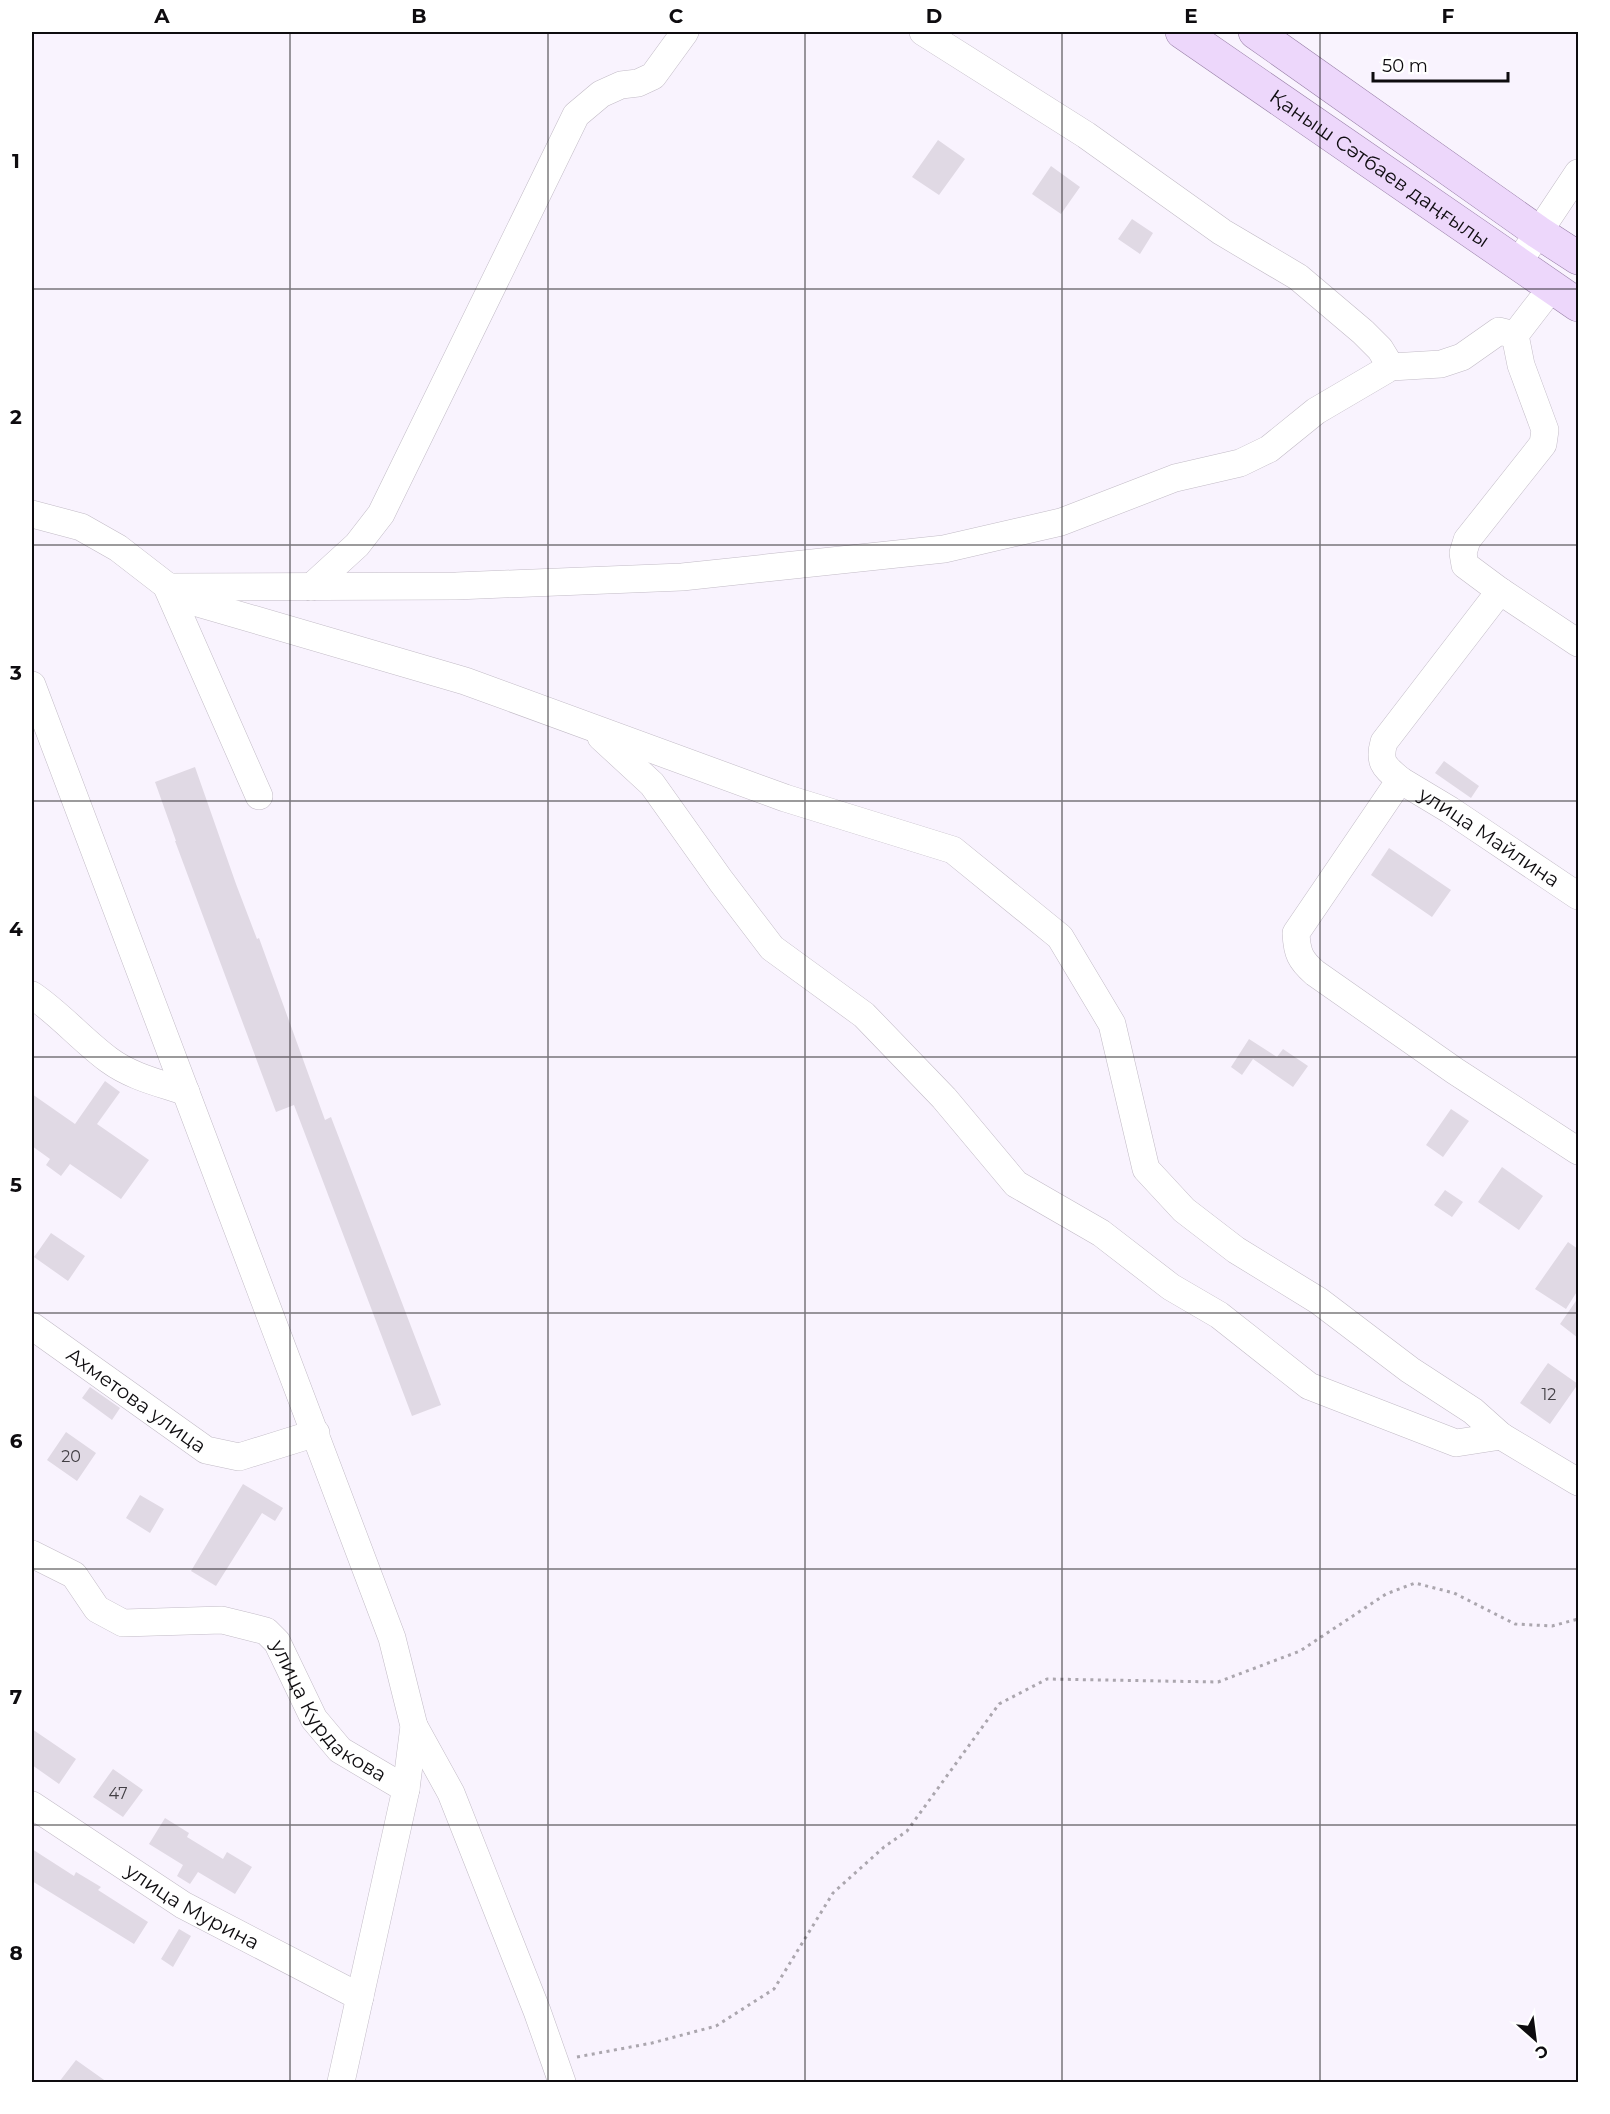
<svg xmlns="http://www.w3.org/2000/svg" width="1610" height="2114" viewBox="0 0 1610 2114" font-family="Montserrat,sans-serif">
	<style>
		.building { fill: #e0d9e4 }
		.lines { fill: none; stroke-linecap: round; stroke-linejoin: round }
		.minor-casing { stroke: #c2bbc6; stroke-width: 28 }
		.major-casing { stroke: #977fa6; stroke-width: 34 }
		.path { stroke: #aba6ae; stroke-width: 3; stroke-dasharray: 3 4.5; stroke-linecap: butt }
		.minor { stroke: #fff; stroke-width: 27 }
		.major { stroke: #edd7fb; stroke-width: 33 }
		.grid { fill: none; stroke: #0e0c0f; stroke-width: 1.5; stroke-opacity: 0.55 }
		.labels { text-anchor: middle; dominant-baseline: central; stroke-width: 5; stroke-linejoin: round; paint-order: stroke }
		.number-label { font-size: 16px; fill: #423f44 }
		.street-label { font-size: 20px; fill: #0e0c0f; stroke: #fff }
		.neatline { fill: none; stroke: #0e0c0f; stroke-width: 2 }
		.grid-label { font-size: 20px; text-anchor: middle; font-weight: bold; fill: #0e0c0f }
	</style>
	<rect width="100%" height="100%" fill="#f9f3fe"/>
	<path class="building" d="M 938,140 L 965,159 L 939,195 L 912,177 Z
		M 1051,166 L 1080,187 L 1061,214 L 1032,194 Z
		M 1132,219 L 1153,233 L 1140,254 L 1118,239 Z
		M 1444,761 L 1479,786 L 1471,798 L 1435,773 Z
		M 195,767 L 236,884 L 257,939 L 259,938 L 325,1120 L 331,1117 L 441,1405 L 412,1416 L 294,1105 L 276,1112 L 175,841 L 176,841 L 155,782 Z
		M 1389,848 L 1451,890 L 1432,917 L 1371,875 Z
		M 1249,1039 L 1277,1057 L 1283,1049 L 1308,1066 L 1293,1087 L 1253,1059 L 1242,1075 L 1231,1067 Z
		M 105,1081 L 120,1092 L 97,1124 L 149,1160 L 121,1199 L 70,1164 L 61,1176 L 46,1165 L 50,1159 L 32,1146 L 32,1094 L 75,1124 Z
		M 1451,1109 L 1469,1121 L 1443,1157 L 1426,1145 Z
		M 1502,1167 L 1543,1196 L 1519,1230 L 1478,1202 Z
		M 1445,1190 L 1463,1202 L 1452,1217 L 1434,1205 Z
		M 51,1233 L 85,1256 L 68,1281 L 34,1257 Z
		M 1568,1242 L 1578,1249 L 1578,1290 L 1566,1309 L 1535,1289 Z
		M 1578,1298 L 1578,1338 L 1560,1324 Z
		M 1548,1363 L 1578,1384 L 1550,1424 L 1520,1403 Z
		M 90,1387 L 120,1408 L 112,1420 L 82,1398 Z
		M 66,1432 L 96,1453 L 77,1481 L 47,1460 Z
		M 243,1484 L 283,1508 L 275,1521 L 262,1513 L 216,1586 L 191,1571 Z
		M 140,1495 L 164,1509 L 150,1533 L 126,1518 Z
		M 32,1729 L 76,1759 L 59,1784 L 32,1765 Z
		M 113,1769 L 143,1790 L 123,1817 L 93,1797 Z
		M 165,1818 L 189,1833 L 187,1837 L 223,1859 L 227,1852 L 252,1867 L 235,1894 L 198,1872 L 190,1884 L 177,1876 L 183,1865 L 149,1844 Z
		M 32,1849 L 74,1876 L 76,1872 L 101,1887 L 98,1890 L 148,1922 L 134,1944 L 32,1881 Z
		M 179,1929 L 191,1936 L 173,1967 L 161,1959 Z
		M 76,2060 L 107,2082 L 59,2082 Z"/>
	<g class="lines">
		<defs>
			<g id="minor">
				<path d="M 923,32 L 1086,135 L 1222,232 L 1298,277 L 1363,332 L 1380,349 L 1391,367"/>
				<path d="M 1518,263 L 1578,173"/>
				<path d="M 1552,287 L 1515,335 L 1521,365 L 1545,430 L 1543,444 L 1467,540 L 1463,553 L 1465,565 L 1500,591 L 1578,643"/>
				<path d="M 32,514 L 81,527 L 118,548 L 184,599 L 465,681 L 785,798 L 953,850 L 1060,937 L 1112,1024 L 1146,1169 L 1184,1210 L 1236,1250 L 1319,1301 L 1410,1370 L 1473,1411 L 1501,1436 L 1578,1482"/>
				<path d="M 311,587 L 357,545 L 381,514 L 576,115 L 601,94 L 621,85 L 638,83 L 653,76 L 685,32"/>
				<path d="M 1500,591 L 1384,742 C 1378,763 1385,767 1400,780 L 1296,933 C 1297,953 1300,960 1315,973 L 1455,1071 L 1578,1151"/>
				<path d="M 32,685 L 392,1638 L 414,1726 L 406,1789 L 341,2082"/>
				<path d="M 601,737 L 652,784 L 721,881 L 772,948 L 864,1015 L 944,1098 L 1016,1184 L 1101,1233 L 1171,1287 L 1219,1315 L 1309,1386 L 1456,1443 L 1501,1436"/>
				<path id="s1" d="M 1400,780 L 1450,810 L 1578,896"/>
				<path d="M 259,796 L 167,587 L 456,586 L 682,577 L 944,549 L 1061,522 L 1175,478 L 1240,463 L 1269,449 L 1316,411 L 1391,367 L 1441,364 L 1462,357 L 1499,331 L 1515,335"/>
				<path d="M 32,995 C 60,1014 82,1040 109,1060 C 132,1077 160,1083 186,1092"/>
				<path id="s2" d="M 32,1326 L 206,1450 L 239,1457 L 316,1433"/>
				<path id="s3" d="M 32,1554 L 74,1575 L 97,1609 L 123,1623 L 222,1620 L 266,1631 L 277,1642 L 314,1719 L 340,1750 L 406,1789"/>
				<path d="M 414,1726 L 451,1793 L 537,2011 L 562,2082"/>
				<path id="s4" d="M 32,1805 L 183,1905 L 360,1997"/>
			</g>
			<g id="major">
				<path id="s5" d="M 1182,32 L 1578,305"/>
				<path d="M 1255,32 L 1538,232 L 1578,258"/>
			</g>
		</defs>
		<use href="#minor" class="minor-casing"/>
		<use href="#major" class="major-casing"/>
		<path class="path" d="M 577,2057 L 652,2043 L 716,2026 L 774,1989 L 833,1893 L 884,1847 L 907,1831 L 999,1704 L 1047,1679 L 1218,1682 L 1300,1651 L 1386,1594 L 1415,1583 L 1454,1593 L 1515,1624 L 1552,1626 L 1578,1619"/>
		<use href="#minor" class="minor"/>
		<use href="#major" class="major"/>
	</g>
	<path class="grid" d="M 290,32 L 290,2082M 548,32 L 548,2082M 805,32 L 805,2082M 1062,32 L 1062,2082M 1320,32 L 1320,2082M 32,289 L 1578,289M 32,545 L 1578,545M 32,801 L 1578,801M 32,1057 L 1578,1057M 32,1313 L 1578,1313M 32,1569 L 1578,1569M 32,1825 L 1578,1825"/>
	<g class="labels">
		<g class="number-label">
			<text x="1549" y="1394">12</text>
			<text x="71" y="1456">20</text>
			<text x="118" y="1793">47</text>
		</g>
		<g class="street-label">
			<text stroke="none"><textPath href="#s5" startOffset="240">Қаныш Сәтбаев даңғылы</textPath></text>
			<text stroke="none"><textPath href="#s1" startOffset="106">улица Майлина</textPath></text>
			<text stroke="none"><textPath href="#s2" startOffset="128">Ахметова улица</textPath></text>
			<text stroke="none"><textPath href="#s3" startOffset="366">улица Курдакова</textPath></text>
			<text stroke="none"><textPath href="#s4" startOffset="190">улица Мурина</textPath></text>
		</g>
	</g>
	<rect width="1610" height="2114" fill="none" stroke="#ffffff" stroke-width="66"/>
	<g transform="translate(1535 2039) rotate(152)" stroke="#ffffff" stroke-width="4.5" paint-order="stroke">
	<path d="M0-4.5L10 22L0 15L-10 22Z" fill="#0e0c0f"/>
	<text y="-9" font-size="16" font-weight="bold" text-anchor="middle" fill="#0e0c0f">С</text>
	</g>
	<path d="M1373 72v9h135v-9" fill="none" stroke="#0e0c0f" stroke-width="3"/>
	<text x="1382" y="72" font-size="18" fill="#0e0c0f" stroke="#ffffff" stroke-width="4.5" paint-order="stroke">50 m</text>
	<rect x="33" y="33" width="1544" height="2048" class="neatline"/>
	<g class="grid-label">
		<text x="162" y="23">A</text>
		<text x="419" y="23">B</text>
		<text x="676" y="23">C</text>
		<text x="934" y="23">D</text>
		<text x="1191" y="23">E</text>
		<text x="1448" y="23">F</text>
		<text x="16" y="168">1</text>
		<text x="16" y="424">2</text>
		<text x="16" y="680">3</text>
		<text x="16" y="936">4</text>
		<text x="16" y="1192">5</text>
		<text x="16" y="1448">6</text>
		<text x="16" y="1704">7</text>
		<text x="16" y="1960">8</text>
	</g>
</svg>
